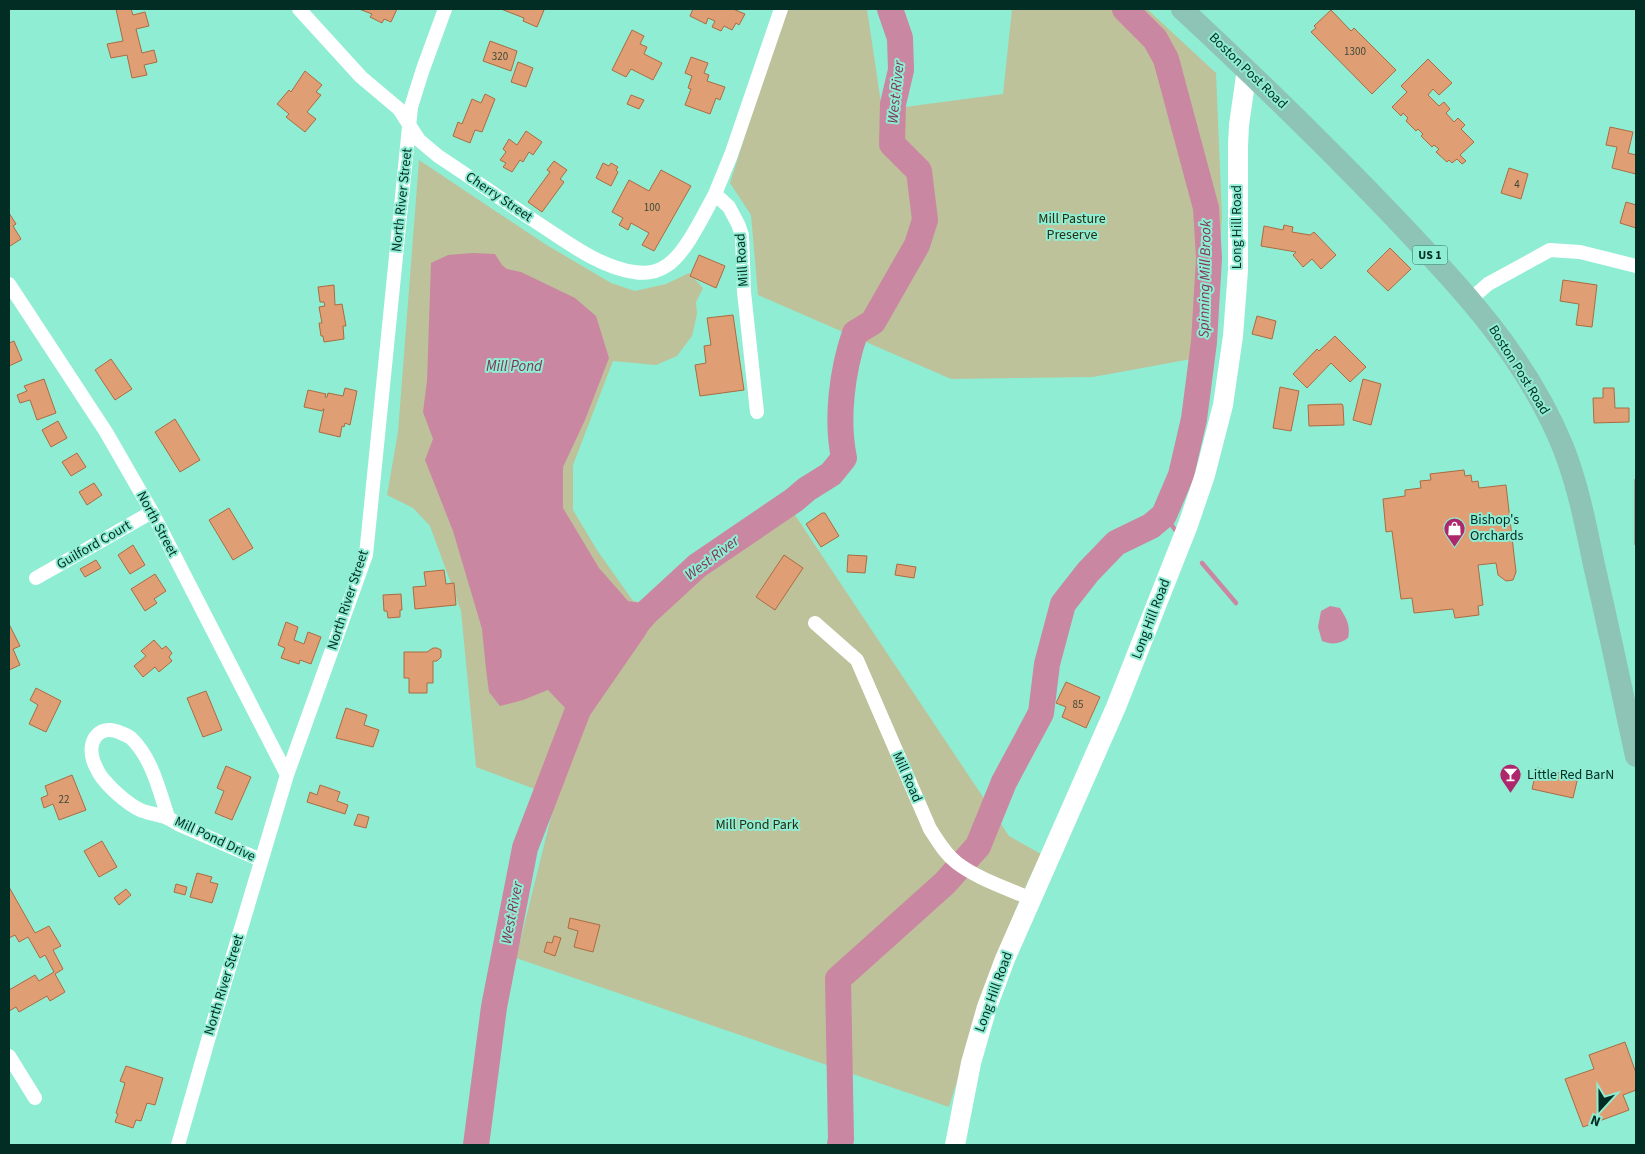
<svg xmlns="http://www.w3.org/2000/svg" width="1645" height="1154" viewBox="0 0 1645 1154" font-family="'Source Sans 3',sans-serif">
	<style>
		.green { fill: #bdc29b }
		.water { fill: #ca87a1 }
		.lines { fill: none; stroke-linecap: round; stroke-linejoin: round }
		.stream { stroke: #ca87a1; stroke-width: 4.5 }
		.river { stroke: #ca87a1; stroke-width: 26 }
		.building { fill: #df9e73; stroke: #aa6c42 }
		.street { stroke: #fff; stroke-width: 14 }
		.secondary { stroke: #fff; stroke-width: 20 }
		.primary { stroke: #8ec4b6; stroke-width: 22 }
		.labels { text-anchor: middle; dominant-baseline: central; stroke-width: 4; stroke-linejoin: round; paint-order: stroke }
		.number-label { font-size: 11px; fill: #394938 }
		.shield { fill: #8fedd3; stroke: #2c6758; stroke-width: 1 }
		.shield-label { font-size: 12px; font-weight: bold; fill: #022d24 }
		.street-label { font-size: 14px; fill: #022d24; stroke: #8fedd3 }
		.park-label { font-size: 14px; fill: #2a2d0f; stroke: #8fedd3 }
		.poi-label { font-size: 14px; fill: #022d24; stroke: #8fedd3; text-anchor: start }
		.water-label { font-size: 15px; font-style: italic; fill: #833358; stroke: #8fedd3 }
	</style>
	<rect width="100%" height="100%" fill="#8fedd3"/>
	<path class="green" d="M 785,9 L 867,9 L 882,110 L 1003,94 L 1012,9 L 1147,9 L 1216,73 L 1222,217 L 1213,355 L 1093,377 L 951,379 L 758,295 L 751,215 L 730,183 Z
		M 419,160 L 545,244 L 611,283 L 635,291 L 666,284 L 689,273 L 703,288 L 696,302 L 697,314 L 692,336 L 677,356 L 656,365 L 613,361 L 573,465 L 573,510 L 597,550 L 633,601 L 651,604 L 687,570 L 785,500 L 1009,836 L 1041,854 C 1001,934 976,1021 949,1107 L 516,958 L 556,797 L 476,767 L 461,611 L 430,526 L 413,508 L 387,495 L 398,432 Z"/>
	<path class="water" d="M 473,253 L 495,254 L 502,265 L 507,269 L 521,272 L 575,298 L 596,316 L 609,358 L 585,420 L 563,467 L 563,508 L 599,568 L 628,601 L 641,603 L 654,620 L 644,637 L 588,718 L 570,713 L 548,690 L 523,700 L 500,706 L 489,692 L 486,669 L 482,629 L 453,531 L 425,460 L 433,439 L 423,412 L 427,381 L 431,263 L 448,255 Z
		M 1330,606 L 1340,608 C 1346,618 1351,625 1348,638 C 1341,644 1331,645 1322,641 L 1318,627 L 1321,611 Z"/>
	<g class="lines">
		<path class="stream" d="M 1164,515 L 1176,531
			M 1202,563 L 1236,603"/>
		<path class="river" d="M 624,638 L 647,612 L 697,566 L 794,500 L 807,489 L 831,474 L 844,458 C 836,419 842,371 855,333 L 873,322 L 917,245 L 925,220 L 919,171 L 892,144 L 893,104 L 901,70 L 900,38 L 890,9
			M 476,1145 L 494,1007 L 525,848 L 583,697 L 590,683
			M 840,1145 L 841,1139 L 838,979 L 945,883 L 978,846 L 1004,782 L 1041,713 L 1047,664 L 1063,604 L 1088,572 L 1116,543 L 1151,526 L 1164,515 L 1181,475 L 1194,419 L 1204,342 L 1209,258 L 1206,208 L 1166,59 L 1155,39 L 1125,9"/>
	</g>
	<path class="building" d="M 116,9 L 131,9 L 133,15 L 145,12 L 149,26 L 136,29 L 142,53 L 154,50 L 157,62 L 144,65 L 147,75 L 132,78 L 127,55 L 111,58 L 107,44 L 123,41 Z
		M 359,9 L 397,9 L 391,22 L 384,19 L 382,23 L 370,17 L 372,14 Z
		M 501,9 L 541,9 L 544,10 L 537,27 L 523,21 L 524,18 Z
		M 693,9 L 733,9 L 745,14 L 739,25 L 736,23 L 732,30 L 724,26 L 721,31 L 712,27 L 715,21 L 708,18 L 706,24 L 690,16 Z
		M 1331,10 L 1351,31 L 1354,28 L 1396,70 L 1372,94 L 1311,32 L 1316,28 L 1314,26 Z
		M 632,30 L 644,36 L 640,44 L 647,47 L 644,54 L 662,63 L 653,80 L 631,69 L 626,77 L 612,70 Z
		M 490,41 L 517,51 L 511,71 L 483,61 Z
		M 691,57 L 708,63 L 704,73 L 709,75 L 707,81 L 725,87 L 720,100 L 716,98 L 710,114 L 685,105 L 691,89 L 688,88 L 692,76 L 685,73 Z
		M 1428,59 L 1452,83 L 1439,95 L 1433,89 L 1428,95 L 1439,106 L 1444,102 L 1450,109 L 1446,113 L 1454,122 L 1458,118 L 1465,125 L 1461,129 L 1474,142 L 1460,155 L 1466,161 L 1462,164 L 1457,159 L 1452,163 L 1449,160 L 1447,162 L 1436,152 L 1439,149 L 1434,145 L 1432,147 L 1421,136 L 1423,134 L 1418,129 L 1416,131 L 1406,121 L 1408,118 L 1403,113 L 1401,116 L 1392,107 L 1407,92 L 1401,86 Z
		M 518,62 L 533,68 L 526,87 L 511,82 Z
		M 305,71 L 322,85 L 316,92 L 321,95 L 307,112 L 316,119 L 305,132 L 286,117 L 289,114 L 277,104 L 289,90 L 291,92 Z
		M 485,94 L 495,99 L 482,132 L 475,130 L 470,143 L 453,136 L 458,122 L 462,124 L 472,99 L 481,103 Z
		M 631,95 L 644,100 L 639,109 L 627,104 Z
		M 1610,127 L 1633,132 L 1628,153 L 1636,155 L 1636,174 L 1612,168 L 1617,147 L 1606,145 Z
		M 526,131 L 542,142 L 533,155 L 529,152 L 523,162 L 520,160 L 512,172 L 503,167 L 506,163 L 500,160 L 506,152 L 503,149 L 509,139 L 517,145 Z
		M 554,161 L 567,170 L 560,179 L 564,182 L 542,212 L 528,202 L 550,172 L 547,170 Z
		M 603,163 L 609,166 L 611,163 L 618,167 L 616,170 L 618,172 L 611,186 L 596,178 Z
		M 1509,168 L 1528,174 L 1521,199 L 1501,193 Z
		M 661,170 L 691,186 L 654,251 L 642,245 L 649,233 L 631,223 L 628,230 L 619,225 L 623,218 L 612,212 L 629,180 L 649,191 Z
		M 1626,202 L 1636,205 L 1636,228 L 1620,223 Z
		M 9,213 L 16,224 L 13,226 L 21,239 L 10,246 L 9,244 Z
		M 1284,225 L 1293,227 L 1292,232 L 1310,235 L 1314,232 L 1336,255 L 1321,269 L 1312,259 L 1303,267 L 1293,255 L 1296,252 L 1261,246 L 1264,226 L 1283,230 Z
		M 1390,248 L 1411,269 L 1388,291 L 1367,271 Z
		M 699,255 L 725,266 L 716,288 L 690,276 Z
		M 1563,280 L 1597,285 L 1592,327 L 1576,325 L 1579,304 L 1560,301 Z
		M 334,285 L 335,305 L 342,304 L 346,326 L 343,326 L 344,339 L 324,342 L 323,336 L 321,336 L 319,323 L 322,323 L 319,307 L 325,306 L 324,302 L 320,302 L 318,287 Z
		M 733,315 L 744,390 L 700,396 L 695,365 L 706,363 L 704,346 L 711,345 L 707,318 Z
		M 1257,316 L 1276,321 L 1272,339 L 1252,334 Z
		M 1335,336 L 1366,367 L 1350,382 L 1331,363 L 1307,388 L 1293,374 L 1317,349 L 1319,351 Z
		M 14,341 L 22,360 L 9,366 L 9,343 Z
		M 111,359 L 132,389 L 115,400 L 95,370 Z
		M 44,379 L 56,413 L 37,420 L 30,400 L 20,403 L 17,395 L 27,391 L 24,386 Z
		M 1363,379 L 1381,384 L 1371,425 L 1353,420 Z
		M 1280,387 L 1299,391 L 1291,431 L 1273,428 Z
		M 345,388 L 357,391 L 350,425 L 345,423 L 344,427 L 342,426 L 340,437 L 319,432 L 324,409 L 323,409 L 322,411 L 304,407 L 308,390 L 326,394 L 325,397 L 327,397 L 328,393 L 343,396 Z
		M 1603,388 L 1614,388 L 1615,408 L 1629,408 L 1629,422 L 1594,423 L 1593,398 L 1603,398 Z
		M 1342,404 L 1343,406 L 1344,425 L 1309,426 L 1308,405 Z
		M 175,419 L 200,460 L 180,472 L 155,432 Z
		M 58,421 L 67,438 L 51,447 L 42,430 Z
		M 77,453 L 86,467 L 71,476 L 62,462 Z
		M 1464,470 L 1465,476 L 1471,475 L 1472,482 L 1478,481 L 1479,488 L 1506,485 L 1516,572 L 1513,580 L 1506,581 L 1498,575 L 1496,563 L 1478,565 L 1483,605 L 1478,606 L 1479,615 L 1455,618 L 1453,609 L 1414,613 L 1412,598 L 1401,599 L 1392,531 L 1386,532 L 1383,499 L 1405,496 L 1405,490 L 1421,488 L 1420,481 L 1431,480 L 1430,474 Z
		M 1635,479 L 1636,479 L 1636,545 L 1635,545 Z
		M 94,483 L 102,495 L 87,505 L 79,492 Z
		M 229,508 L 253,548 L 233,560 L 209,520 Z
		M 822,513 L 825,513 L 839,536 L 821,547 L 806,524 Z
		M 133,545 L 145,565 L 130,574 L 118,555 Z
		M 784,555 L 803,568 L 775,610 L 756,597 Z
		M 848,555 L 867,556 L 865,573 L 847,572 Z
		M 96,560 L 101,568 L 85,577 L 80,569 Z
		M 897,564 L 916,567 L 914,578 L 895,575 Z
		M 444,570 L 446,584 L 454,583 L 456,605 L 415,609 L 413,587 L 426,586 L 424,572 Z
		M 155,574 L 166,591 L 154,599 L 157,603 L 145,611 L 131,589 Z
		M 401,594 L 402,610 L 400,610 L 400,617 L 388,618 L 387,611 L 384,611 L 383,595 Z
		M 286,622 L 298,627 L 294,640 L 304,644 L 308,632 L 321,637 L 311,664 L 300,660 L 299,664 L 281,658 L 285,648 L 278,645 Z
		M 9,624 L 20,646 L 13,649 L 20,665 L 9,670 Z
		M 154,640 L 162,649 L 166,646 L 172,653 L 169,657 L 172,661 L 159,672 L 155,667 L 143,677 L 134,666 L 146,656 L 141,651 Z
		M 433,648 L 437,648 L 441,650 L 441,657 L 437,661 L 433,661 L 433,683 L 427,683 L 427,693 L 409,693 L 409,678 L 404,678 L 404,652 L 427,652 Z
		M 1066,682 L 1100,697 L 1086,728 L 1062,717 L 1066,707 L 1056,703 Z
		M 36,688 L 61,701 L 46,732 L 29,724 L 38,705 L 30,700 Z
		M 206,691 L 222,730 L 203,737 L 187,698 Z
		M 346,708 L 367,715 L 364,725 L 379,730 L 373,747 L 336,738 Z
		M 226,766 L 251,777 L 232,820 L 215,813 L 224,791 L 217,788 Z
		M 1537,768 L 1578,777 L 1573,798 L 1532,789 Z
		M 72,775 L 86,810 L 59,820 L 53,804 L 44,808 L 41,798 L 48,795 L 45,786 Z
		M 320,785 L 340,792 L 337,801 L 348,805 L 345,814 L 307,802 L 310,792 L 317,795 Z
		M 358,814 L 369,817 L 366,828 L 354,825 Z
		M 102,841 L 117,867 L 99,877 L 84,851 Z
		M 197,873 L 212,877 L 210,882 L 218,884 L 212,903 L 190,897 Z
		M 176,884 L 187,887 L 185,895 L 174,892 Z
		M 9,887 L 35,933 L 49,926 L 61,946 L 53,950 L 63,969 L 55,974 L 65,992 L 50,1001 L 47,996 L 19,1012 L 16,1007 L 9,1011 L 9,990 L 35,975 L 39,981 L 54,972 L 45,955 L 40,958 L 28,937 L 19,942 L 15,935 L 9,938 Z
		M 126,889 L 131,895 L 119,905 L 114,898 Z
		M 570,918 L 600,925 L 593,952 L 574,947 L 578,931 L 568,928 Z
		M 554,936 L 561,938 L 555,956 L 544,952 L 547,942 L 552,943 Z
		M 1625,1042 L 1636,1073 L 1636,1090 L 1623,1095 L 1629,1110 L 1583,1127 L 1565,1079 L 1594,1069 L 1589,1055 Z
		M 126,1066 L 163,1078 L 155,1105 L 147,1103 L 141,1121 L 136,1120 L 133,1128 L 115,1122 L 118,1114 L 116,1113 L 125,1083 L 120,1081 Z"/>
	<g class="lines">
		<path class="street" d="M 299,9 L 361,77 L 399,109 L 419,140 L 438,156 C 470,177 501,199 533,220 C 563,239 598,267 634,272 C 645,274 657,272 666,266 C 685,255 704,214 715,194
			M 9,284 L 106,432 L 152,512 L 287,775
			M 1470,300 L 1488,284 L 1550,250 L 1580,252 L 1636,266
			M 757,412 L 744,292 L 742,235 L 738,224 L 729,207 L 715,194 L 731,155 L 781,9
			M 36,578 L 152,512
			M 815,623 L 857,660 L 930,829 C 938,841 945,854 957,863 C 978,879 1007,888 1031,899
			M 168,817 C 159,790 152,758 131,738 C 128,736 124,734 121,733 C 100,723 87,740 93,760 C 95,766 100,776 104,780 C 113,791 133,809 146,812 C 160,816 165,815 178,824 L 261,860
			M 9,1056 L 35,1098
			M 178,1145 L 219,1002 L 287,775 L 366,555 L 411,107 L 423,69 L 445,9"/>
		<path class="secondary" d="M 955,1145 L 971,1063 L 987,1007 L 1005,959 L 1116,707 L 1188,525 L 1205,475 L 1223,405 L 1233,336 L 1238,270 L 1238,146 L 1239,125 L 1247,69"/>
		<path class="primary" d="M 1182,9 C 1254,76 1324,144 1392,215 C 1460,287 1525,354 1563,447 C 1578,485 1586,526 1594,565 C 1609,629 1622,692 1636,756"/>
	</g>
	<defs>
		<symbol id="shop-pin" viewBox="-11 -11 22 30"><path d="M0 17L-7.5 6A9.5 9.5 0 1 1 7.5 6Z" fill="#ae276c" stroke="#8fedd3"/><path d="M-5-2.5h2.3a2.7 3.5 0 0 1 5.4 0H5L5.5 6h-11ZM-1.5-2.5h3a1.5 2.3 0 0 0-3 0Z" fill="#fff"/></symbol>
		<symbol id="bar-pin" viewBox="-11 -11 22 30"><path d="M0 17L-7.5 6A9.5 9.5 0 1 1 7.5 6Z" fill="#ae276c" stroke="#8fedd3"/><path d="M-6-5H6L.8 .8V4.5H3.5V6h-7V4.5H-.8V.8Z" fill="#fff"/></symbol>
	</defs>
	<g fill-rule="evenodd">
		<use href="#shop-pin" x="1442" y="516" width="25" height="34"/>
		<use href="#bar-pin" x="1498" y="762" width="25" height="34"/>
	</g>
	<g class="labels">
		<g class="number-label">
			<text x="1355" y="51">1300</text>
			<text x="500" y="56">320</text>
			<text x="1517" y="184">4</text>
			<text x="652" y="207">100</text>
			<text x="1078" y="704">85</text>
			<text x="64" y="799">22</text>
		</g>
		<rect class="shield" x="1412.5" y="245.5" width="35" height="19" rx="4"/>
		<g class="shield-label">
			<text x="1430" y="255">US 1</text>
		</g>
		<g class="street-label">
			<text transform="translate(1248 71) rotate(44)">Boston Post Road</text>
			<text transform="translate(499 197) rotate(34)">Cherry Street</text>
			<text transform="translate(402 200) rotate(-84)">North River Street</text>
			<text transform="translate(1237 227) rotate(-90)">Long Hill Road</text>
			<text transform="translate(742 260) rotate(-94)">Mill Road</text>
			<text transform="translate(1519 370) rotate(58)">Boston Post Road</text>
			<text transform="translate(157 524) rotate(62)">North Street</text>
			<text transform="translate(94 545) rotate(-30)">Guilford Court</text>
			<text transform="translate(348 600) rotate(-72)">North River Street</text>
			<text transform="translate(1151 619) rotate(-69)">Long Hill Road</text>
			<text transform="translate(907 777) rotate(66)">Mill Road</text>
			<text transform="translate(215 839) rotate(25)">Mill Pond Drive</text>
			<text transform="translate(224 985) rotate(-73)">North River Street</text>
			<text transform="translate(994 992) rotate(-70)">Long Hill Road</text>
		</g>
		<g class="park-label">
			<text x="1072" y="219">Mill Pasture<tspan x="1072" dy="16">Preserve</tspan></text>
			<text x="757" y="825">Mill Pond Park</text>
		</g>
		<g class="poi-label">
			<text x="1470" y="520">Bishop's<tspan x="1470" dy="16">Orchards</tspan></text>
			<text x="1527" y="775">Little Red BarN</text>
		</g>
		<g class="water-label">
			<text transform="translate(896 92) rotate(-84)">West River</text>
			<text transform="translate(1205 279) rotate(-89)">Spinning Mill Brook</text>
			<text x="514" y="366">Mill Pond</text>
			<text transform="translate(712 558) rotate(-37)">West River</text>
			<text transform="translate(512 913) rotate(-79)">West River</text>
		</g>
	</g>
	<rect width="1645" height="1154" fill="none" stroke="#022d24" stroke-width="20"/>
	<g transform="translate(1600 1109) rotate(201)" stroke="#8fedd3" stroke-width="4" paint-order="stroke">
	<path d="M0-4L9 19L0 12L-9 19Z" fill="#022d24"/>
	<text y="-8" font-size="14" font-weight="bold" text-anchor="middle" fill="#022d24">N</text>
	</g>
</svg>
